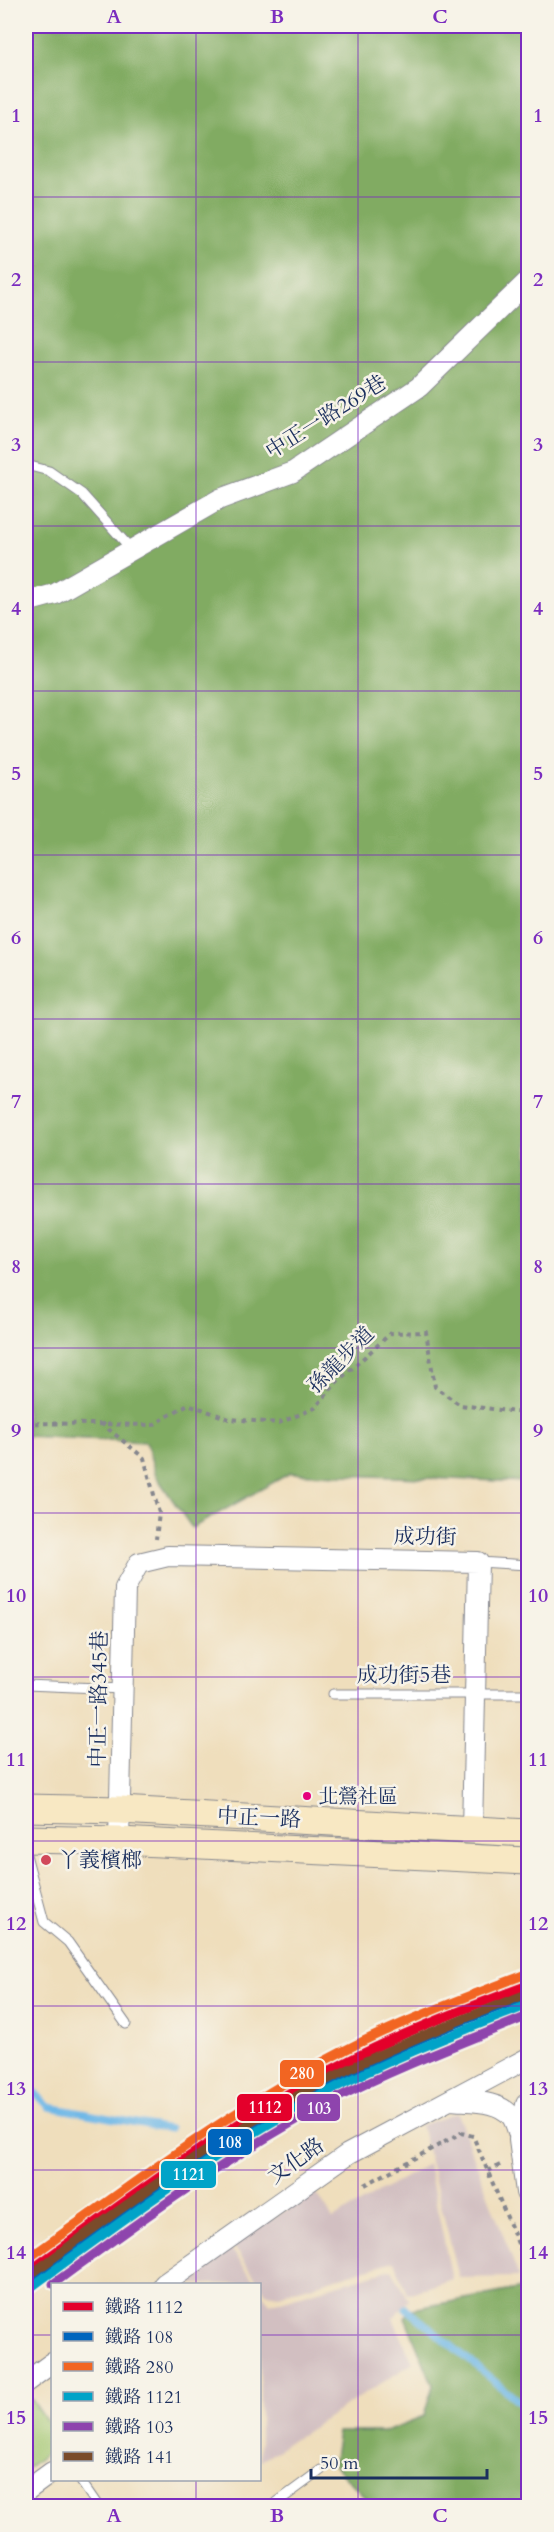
<svg xmlns="http://www.w3.org/2000/svg" width="554" height="2532" viewBox="0 0 554 2532" font-family="Cardo,'Noto Serif TC',serif">
	<style>
		.industrial { fill: #d2bfc1 }
		.green { fill: #a2c670; stroke: #5e7a67; stroke-width: 1.5 }
		.forest { fill: #81ab62; stroke: #4e6d60; stroke-width: 1.5 }
		.lines { fill: none; stroke-linecap: round; stroke-linejoin: round }
		.stream { stroke: #6eb8e7; stroke-width: 7 }
		.service-casing { stroke: #85868d; stroke-width: 11 }
		.minor-casing { stroke: #85868d; stroke-width: 22 }
		.tertiary-casing { stroke: #85868d; stroke-width: 26 }
		.secondary-casing { stroke: #85868d; stroke-width: 29 }
		.path { stroke: #85868d; stroke-width: 4; stroke-dasharray: 4.5 4.5; stroke-linecap: butt }
		.service { stroke: #fff; stroke-width: 9 }
		.minor { stroke: #fff; stroke-width: 20 }
		.tertiary { stroke: #fff; stroke-width: 24 }
		.secondary { stroke: #f8e8c3; stroke-width: 27 }
		.rail-1-casing { stroke: #f7f3e8; stroke-width: 14 }
		.rail-2-casing { stroke: #f7f3e8; stroke-width: 14 }
		.rail-3-casing { stroke: #f7f3e8; stroke-width: 14 }
		.rail-4-casing { stroke: #f7f3e8; stroke-width: 14 }
		.rail-5-casing { stroke: #f7f3e8; stroke-width: 14 }
		.rail-6-casing { stroke: #f7f3e8; stroke-width: 14 }
		.rail-1 { stroke: #e4002b; stroke-width: 9 }
		.rail-2 { stroke: #0065bd; stroke-width: 9 }
		.rail-3 { stroke: #f26522; stroke-width: 9 }
		.rail-4 { stroke: #01a3c8; stroke-width: 9 }
		.rail-5 { stroke: #8e44ad; stroke-width: 9 }
		.rail-6 { stroke: #7a4b2a; stroke-width: 9 }
		.grid { fill: none; stroke: #7b2cbf; stroke-width: 1.5; stroke-opacity: 0.55 }
		.bus-dot { fill: #e5007d; stroke: #f7f3e8; stroke-width: 2 }
		.poi-dot { fill: #d1495b; stroke: #f7f3e8; stroke-width: 2 }
		.labels { text-anchor: middle; dominant-baseline: central; stroke-width: 5; stroke-linejoin: round; paint-order: stroke }
		.bus-label { font-size: 20px; fill: #1b2f5e; stroke: #f7f3e8; text-anchor: start }
		.street-label { font-size: 21px; fill: #1b2f5e; stroke: #f7f3e8 }
		.poi-label { font-size: 21px; fill: #1b2f5e; stroke: #f7f3e8; text-anchor: start }
		.line-badge { stroke: #f7f3e8; stroke-width: 2 }
		.badge-label { font-size: 16px; text-anchor: middle; font-weight: bold; fill: #fff }
		.neatline { fill: none; stroke: #7b2cbf; stroke-width: 2 }
		.grid-label { font-size: 20px; text-anchor: middle; font-weight: bold; fill: #7b2cbf }
	</style>
	<rect width="100%" height="100%" fill="#f7f3e8"/>
	<filter id="ink" filterUnits="userSpaceOnUse"><feTurbulence type="fractalNoise" baseFrequency=".0167" numOctaves="2"/><feDisplacementMap in="SourceGraphic" scale="12" xChannelSelector="R" yChannelSelector="G"/><feConvolveMatrix kernelMatrix="1 2 1 2 8 2 1 2 1" color-interpolation-filters="sRGB"/></filter>
	<filter id="wash" filterUnits="userSpaceOnUse"><feTurbulence type="fractalNoise" baseFrequency=".008" numOctaves="4" result="noise"/><feDisplacementMap in="SourceGraphic" scale="24" xChannelSelector="R" yChannelSelector="G"/><feGaussianBlur stdDeviation="1.35" result="paint"/><feColorMatrix in="noise" values="0 0 0 0 0 0 0 0 0 0 0 0 0 0 0 0 0 1.4 0 .05"/><feComposite in="paint" operator="in"/></filter>
	<g filter="url(#wash)">
		<rect width="100%" height="100%" fill="#efdebc"/>
		<path class="industrial" d="M 457,2113 L 519,2277 L 459,2278 L 421,2125 Z
			M 428,2164 L 452,2279 L 408,2294 L 394,2261 L 279,2295 L 266,2293 L 232,2244 L 316,2192 L 333,2219 Z
			M 230,2247 L 256,2284 L 188,2284 Z
			M 392,2269 L 409,2300 L 393,2318 L 413,2363 L 260,2461 L 260,2289 L 270,2304 Z"/>
		<path class="green" d="M 32,2400 L 52,2429 L 52,2449 L 26,2469 L 26,2404 Z"/>
		<path class="forest" d="M 26,26 L 528,26 L 528,1482 L 290,1473 L 192,1528 L 156,1476 L 146,1442 L 26,1436 Z
			M 528,2287 L 528,2506 L 374,2506 L 333,2464 L 338,2432 L 383,2432 L 424,2416 L 433,2385 L 405,2317 L 413,2309 Z"/>
		<g class="lines">
			<path class="stream" d="M 26,2083 L 49,2107 L 170,2129
				M 406,2308 L 528,2409"/>
		</g>
	</g>
	<g filter="url(#ink)">
		<g class="lines">
			<defs>
				<path id="service" d="M 26,465 L 49,471 L 82,494 L 132,550
					M 478,1562 L 528,1565
					M 26,1685 L 123,1689
					M 333,1694 L 528,1694
					M 26,1855 L 44,1922 L 68,1942 L 126,2024
					M 80,2480 L 98,2506
					M 272,2506 L 321,2470"/>
				<path id="minor" d="M 26,602 L 55,594 L 220,499 L 293,472 L 419,387 L 528,281
					M 119,1841 L 125,1588 L 139,1563 L 168,1556 L 478,1562 L 472,1830
					M 452,2100 C 471,2102 499,2100 512,2117 C 516,2123 518,2133 521,2140
					M 164,2284 L 348,2154 L 528,2058
					M 26,2382 L 52,2363
					M 26,2491 L 52,2472"/>
				<path id="tertiary" d="M 528,2105 L 521,2140 L 528,2192"/>
				<path id="secondary" d="M 26,1808 L 120,1810 L 528,1833
					M 26,1839 L 119,1841 L 528,1861"/>
			</defs>
			<use href="#service" class="service-casing"/>
			<use href="#minor" class="minor-casing"/>
			<use href="#tertiary" class="tertiary-casing"/>
			<use href="#secondary" class="secondary-casing"/>
			<path class="path" d="M 26,1423 L 153,1425 L 188,1404 L 229,1419 L 279,1423 L 315,1408 L 337,1382 L 391,1333 L 426,1332 L 435,1387 L 460,1405 L 516,1412 L 528,1410
				M 101,1423 L 144,1458 L 159,1513 L 156,1539
				M 488,2171 L 500,2165
				M 365,2185 L 461,2133 L 473,2136 L 524,2258"/>
			<use href="#service" class="service"/>
			<use href="#minor" class="minor"/>
			<use href="#tertiary" class="tertiary"/>
			<use href="#secondary" class="secondary"/>
			<defs>
				<path id="rail-1" d="M 26,2273 C 126,2201 226,2124 336,2067 C 398,2034 463,2009 528,1985"/>
				<path id="rail-2" d="M 32,2282 C 132,2210 231,2134 340,2077 C 400,2045 464,2020 528,1996"/>
				<path id="rail-3" d="M 26,2260 C 124,2190 221,2116 328,2059 C 391,2025 458,2000 524,1975"/>
				<path id="rail-4" d="M 26,2291 C 123,2220 220,2147 327,2092 C 391,2058 460,2032 528,2005"/>
				<path id="rail-5" d="M 53,2284 C 142,2219 233,2153 331,2101 C 395,2068 462,2043 528,2016"/>
				<path id="rail-6" d="M 26,2278 C 121,2208 217,2137 323,2082 C 388,2048 456,2022 524,1995"/>
			</defs>
			<use href="#rail-1" class="rail-1-casing"/>
			<use href="#rail-2" class="rail-2-casing"/>
			<use href="#rail-3" class="rail-3-casing"/>
			<use href="#rail-4" class="rail-4-casing"/>
			<use href="#rail-5" class="rail-5-casing"/>
			<use href="#rail-6" class="rail-6-casing"/>
			<use href="#rail-1" class="rail-1"/>
			<use href="#rail-2" class="rail-2"/>
			<use href="#rail-3" class="rail-3"/>
			<use href="#rail-4" class="rail-4"/>
			<use href="#rail-5" class="rail-5"/>
			<use href="#rail-6" class="rail-6"/>
		</g>
	</g>
	<path class="grid" d="M 196,26 L 196,2284M 358,26 L 358,2506M 26,197 L 528,197M 26,362 L 528,362M 26,526 L 528,526M 26,691 L 528,691M 26,855 L 528,855M 26,1019 L 528,1019M 26,1184 L 528,1184M 26,1348 L 528,1348M 26,1513 L 528,1513M 26,1677 L 528,1677M 26,1841 L 528,1841M 26,2006 L 528,2006M 26,2170 L 528,2170M 26,2335 L 52,2335M 260,2335 L 528,2335M 196,2480 L 196,2506"/>
	<circle class="bus-dot" cx="307" cy="1796" r="5"/>
	<circle class="poi-dot" cx="46" cy="1860" r="6"/>
	<g class="labels">
		<g class="bus-label">
			<text x="318" y="1796">北鶯社區</text>
		</g>
		<g class="street-label">
			<text transform="translate(326 417) rotate(-32)">中正一路269巷</text>
			<text transform="translate(341 1360) rotate(-45)">孫龍步道</text>
			<text transform="translate(425 1537) rotate(1)">成功街</text>
			<text x="404" y="1675">成功街5巷</text>
			<text transform="translate(99 1699) rotate(-89)">中正一路345巷</text>
			<text transform="translate(259 1818) rotate(3)">中正一路</text>
			<text transform="translate(296 2161) rotate(-35)">文化路</text>
		</g>
		<g class="poi-label">
			<text x="58" y="1860">丫義檳榔</text>
		</g>
	</g>
	<g class="line-badge">
		<rect x="279" y="2059" width="46" height="29" rx="6" fill="#f26522"/>
		<rect x="236" y="2093" width="57" height="29" rx="6" fill="#e4002b"/>
		<rect x="296" y="2093" width="45" height="29" rx="6" fill="#8e44ad"/>
		<rect x="207" y="2128" width="46" height="28" rx="6" fill="#0065bd"/>
		<rect x="160" y="2160" width="57" height="29" rx="6" fill="#01a3c8"/>
	</g>
	<g class="badge-label">
		<text x="302" y="2079">280</text>
		<text x="265" y="2113">1112</text>
		<text x="319" y="2114">103</text>
		<text x="230" y="2148">108</text>
		<text x="189" y="2180">1121</text>
	</g>
	<rect width="554" height="2532" fill="none" stroke="#f7f3e8" stroke-width="66"/>
	<rect x="51" y="2283" width="210" height="198" fill="#f7f3e8" stroke="#9fa5b1" stroke-width="1.5"/>
	<rect x="63" y="2302" width="30" height="9" fill="#e4002b" stroke="#9fa5b1" stroke-width="1.5"/>
	<text x="105" y="2313" font-size="18" fill="#1b2f5e">鐵路 1112</text>
	<rect x="63" y="2332" width="30" height="9" fill="#0065bd" stroke="#9fa5b1" stroke-width="1.5"/>
	<text x="105" y="2343" font-size="18" fill="#1b2f5e">鐵路 108</text>
	<rect x="63" y="2362" width="30" height="9" fill="#f26522" stroke="#9fa5b1" stroke-width="1.5"/>
	<text x="105" y="2373" font-size="18" fill="#1b2f5e">鐵路 280</text>
	<rect x="63" y="2392" width="30" height="9" fill="#01a3c8" stroke="#9fa5b1" stroke-width="1.5"/>
	<text x="105" y="2403" font-size="18" fill="#1b2f5e">鐵路 1121</text>
	<rect x="63" y="2422" width="30" height="9" fill="#8e44ad" stroke="#9fa5b1" stroke-width="1.5"/>
	<text x="105" y="2433" font-size="18" fill="#1b2f5e">鐵路 103</text>
	<rect x="63" y="2452" width="30" height="9" fill="#7a4b2a" stroke="#9fa5b1" stroke-width="1.5"/>
	<text x="105" y="2463" font-size="18" fill="#1b2f5e">鐵路 141</text>
	<path d="M311 2469v9h176v-9" fill="none" stroke="#1b2f5e" stroke-width="3"/>
	<text x="320" y="2469" font-size="18" fill="#1b2f5e" stroke="#f7f3e8" stroke-width="4.5" paint-order="stroke">50 m</text>
	<rect x="33" y="33" width="488" height="2466" class="neatline"/>
	<g class="grid-label">
		<text x="114" y="23">A</text>
		<text x="277" y="23">B</text>
		<text x="440" y="23">C</text>
		<text x="16" y="122">1</text>
		<text x="538" y="122">1</text>
		<text x="16" y="286">2</text>
		<text x="538" y="286">2</text>
		<text x="16" y="451">3</text>
		<text x="538" y="451">3</text>
		<text x="16" y="615">4</text>
		<text x="538" y="615">4</text>
		<text x="16" y="780">5</text>
		<text x="538" y="780">5</text>
		<text x="16" y="944">6</text>
		<text x="538" y="944">6</text>
		<text x="16" y="1108">7</text>
		<text x="538" y="1108">7</text>
		<text x="16" y="1273">8</text>
		<text x="538" y="1273">8</text>
		<text x="16" y="1437">9</text>
		<text x="538" y="1437">9</text>
		<text x="16" y="1602">10</text>
		<text x="538" y="1602">10</text>
		<text x="16" y="1766">11</text>
		<text x="538" y="1766">11</text>
		<text x="16" y="1930">12</text>
		<text x="538" y="1930">12</text>
		<text x="16" y="2095">13</text>
		<text x="538" y="2095">13</text>
		<text x="16" y="2259">14</text>
		<text x="538" y="2259">14</text>
		<text x="16" y="2424">15</text>
		<text x="538" y="2424">15</text>
		<text x="114" y="2522">A</text>
		<text x="277" y="2522">B</text>
		<text x="440" y="2522">C</text>
	</g>
</svg>
